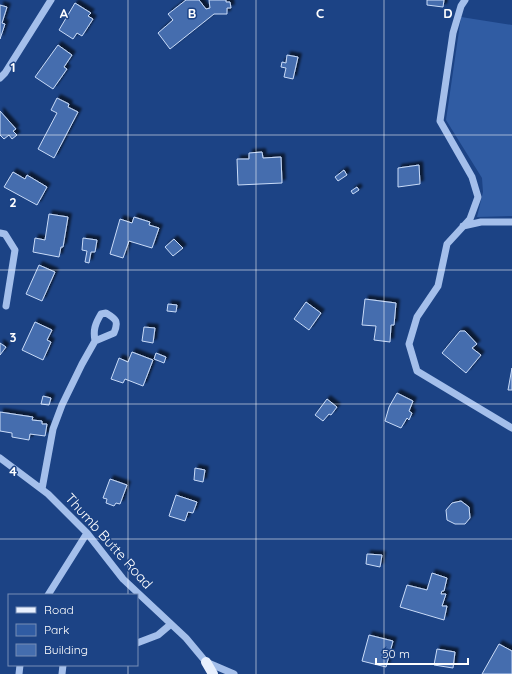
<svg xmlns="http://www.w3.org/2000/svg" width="512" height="674" viewBox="0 0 512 674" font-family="Quicksand,sans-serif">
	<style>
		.green { fill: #305ca3 }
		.building { fill: #446dae; stroke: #c9dbf8; filter: url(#shadow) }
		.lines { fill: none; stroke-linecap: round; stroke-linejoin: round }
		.minor { stroke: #a4bfeb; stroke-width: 7 }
		.major { stroke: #e8f0fe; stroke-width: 10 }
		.grid { fill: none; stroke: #fff; stroke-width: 1; stroke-opacity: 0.55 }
		.labels { text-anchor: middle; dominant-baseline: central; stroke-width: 3; stroke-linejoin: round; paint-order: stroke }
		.street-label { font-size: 14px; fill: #fff; stroke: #1c4385 }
		.grid-label { font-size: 13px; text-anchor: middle; font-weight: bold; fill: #fff; stroke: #1c4385; stroke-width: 3; stroke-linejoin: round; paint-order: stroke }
	</style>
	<defs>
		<filter id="shadow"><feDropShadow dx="3.5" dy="-3.5" stdDeviation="1" flood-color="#0009"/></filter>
	</defs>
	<rect width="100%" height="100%" fill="#1c4385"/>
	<path class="green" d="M 461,17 L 512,25 L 512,216 L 477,217 L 483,192 L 482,178 L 446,120 Z"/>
	<path class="building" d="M 186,0 L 199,0 L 206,9 L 210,8 L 209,0 L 226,0 L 226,2 L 230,2 L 231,8 L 227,8 L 227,14 L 214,14 L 170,49 L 158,33 L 173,20 L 168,14 Z
		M 427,0 L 444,0 L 443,7 L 427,5 Z
		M 75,3 L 91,13 L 88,16 L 93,19 L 82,36 L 77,33 L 73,39 L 59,30 Z
		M 0,5 L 7,7 L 2,23 L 5,24 L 0,39 Z
		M 58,45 L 72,55 L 64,67 L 67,69 L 53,89 L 35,77 Z
		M 287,55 L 298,57 L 293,79 L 284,77 L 286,68 L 281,67 L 282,62 L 286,63 Z
		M 57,98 L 69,104 L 68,107 L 78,112 L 54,158 L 38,149 L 57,113 L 51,110 Z
		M 0,111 L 16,129 L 13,131 L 17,135 L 12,139 L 9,135 L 4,139 L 0,135 Z
		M 262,152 L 263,158 L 281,157 L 282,183 L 238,185 L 237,159 L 249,159 L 249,153 Z
		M 419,165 L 420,184 L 398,187 L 398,168 Z
		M 344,170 L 347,175 L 338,181 L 335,177 Z
		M 13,172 L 25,179 L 27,175 L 47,187 L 37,205 L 4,187 Z
		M 357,187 L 359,190 L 353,194 L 351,191 Z
		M 49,214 L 68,217 L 63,247 L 61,247 L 59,257 L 33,252 L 35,238 L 45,240 Z
		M 134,217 L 150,222 L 149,225 L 159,228 L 152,248 L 129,241 L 123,258 L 110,254 L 120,219 L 132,223 Z
		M 83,238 L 97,240 L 95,252 L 91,252 L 89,263 L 85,262 L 87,251 L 82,250 Z
		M 174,239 L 183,248 L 173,256 L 165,247 Z
		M 39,265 L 55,272 L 42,301 L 26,294 Z
		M 365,299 L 396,303 L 394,325 L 391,325 L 390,342 L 374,340 L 376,326 L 362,325 Z
		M 306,302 L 321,313 L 309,330 L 294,319 Z
		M 168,304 L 177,305 L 176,312 L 167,311 Z
		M 35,322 L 52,330 L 47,340 L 51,342 L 43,360 L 22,350 Z
		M 144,327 L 155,328 L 153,343 L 142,341 Z
		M 460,331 L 465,331 L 477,344 L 472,348 L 481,355 L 466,373 L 442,353 Z
		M 0,343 L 6,347 L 0,355 Z
		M 132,352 L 153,360 L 143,386 L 125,379 L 123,383 L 111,379 L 119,358 L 128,362 Z
		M 156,353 L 166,357 L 164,363 L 154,359 Z
		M 512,368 L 512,390 L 508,390 Z
		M 397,393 L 413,401 L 409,411 L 412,413 L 409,420 L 407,418 L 401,428 L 385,421 L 389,407 Z
		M 43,396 L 51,398 L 49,405 L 41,404 Z
		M 327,399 L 337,407 L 331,415 L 329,414 L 323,421 L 315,415 Z
		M 0,412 L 33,417 L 32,420 L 42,421 L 42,424 L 47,424 L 45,436 L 30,434 L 29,440 L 12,437 L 12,433 L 0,431 Z
		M 195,468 L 205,470 L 203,482 L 194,480 Z
		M 110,479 L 127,485 L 120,504 L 116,503 L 114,506 L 106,503 L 107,499 L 103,498 Z
		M 176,495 L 197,502 L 193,513 L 188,512 L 185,521 L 169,516 Z
		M 461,501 L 469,507 L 470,518 L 465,524 L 455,524 L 447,520 L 446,510 L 452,503 Z
		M 367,554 L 382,555 L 380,567 L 366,564 Z
		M 432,573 L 447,578 L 444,591 L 442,591 L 441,594 L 446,594 L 442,606 L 447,606 L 444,620 L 400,607 L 407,585 L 427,590 Z
		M 369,635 L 393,641 L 386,667 L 362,661 Z
		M 499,644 L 512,651 L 512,674 L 482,674 Z
		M 437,649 L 455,652 L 453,668 L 434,665 Z"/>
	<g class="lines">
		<path class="minor" d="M 465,0 L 461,6 L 453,33 L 440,121 L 472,177 L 478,197 L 470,219 L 447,244 L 438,286 L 417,317 L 409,344 L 417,371 L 512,428
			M 0,78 L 5,73 L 51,0
			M 463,226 L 481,222 L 512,222
			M 0,233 L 5,234 L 15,250 L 6,306
			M 0,458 L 48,494 L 87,533 L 123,579 L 186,638 L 206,662 L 234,674
			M 42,489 L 53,429 L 62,405 L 82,364 L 95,341 L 114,333 C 119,321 116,319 106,313 L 101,314 C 95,324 93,330 95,341
			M 48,595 L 87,533
			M 137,643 L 158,635 L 171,624
			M 19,674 L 20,665
			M 62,674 L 63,665"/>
		<path class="major" d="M 206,662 L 213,674"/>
	</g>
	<path class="grid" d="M 128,0 L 128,595M 256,0 L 256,674M 384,0 L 384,674M 0,135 L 512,135M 0,270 L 512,270M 0,404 L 512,404M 0,539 L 512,539M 128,665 L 128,674"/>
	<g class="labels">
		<g class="street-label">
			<text transform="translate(109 541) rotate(48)">Thumb Butte Road</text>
		</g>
	</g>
	<g class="grid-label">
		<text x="64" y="18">A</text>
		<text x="192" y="18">B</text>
		<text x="320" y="18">C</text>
		<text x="448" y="18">D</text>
		<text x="13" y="72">1</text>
		<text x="13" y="207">2</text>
		<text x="13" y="342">3</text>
		<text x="13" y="476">4</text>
	</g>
	<rect x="8" y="594" width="130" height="72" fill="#1c4385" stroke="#778eb6"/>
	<rect x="16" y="607" width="20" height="6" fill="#e8f0fe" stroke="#778eb6"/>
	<text x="44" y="614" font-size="12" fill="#ffffff">Road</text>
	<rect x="16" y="624" width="20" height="12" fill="#305ca3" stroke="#778eb6"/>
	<text x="44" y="634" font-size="12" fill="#ffffff">Park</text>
	<rect x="16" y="644" width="20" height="12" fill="#446dae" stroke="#778eb6"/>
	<text x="44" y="654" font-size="12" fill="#ffffff">Building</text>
	<path d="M376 658v6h92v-6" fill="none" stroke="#ffffff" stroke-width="2"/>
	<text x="382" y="658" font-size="12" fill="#ffffff" stroke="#1c4385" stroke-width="3" paint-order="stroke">50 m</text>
</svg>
